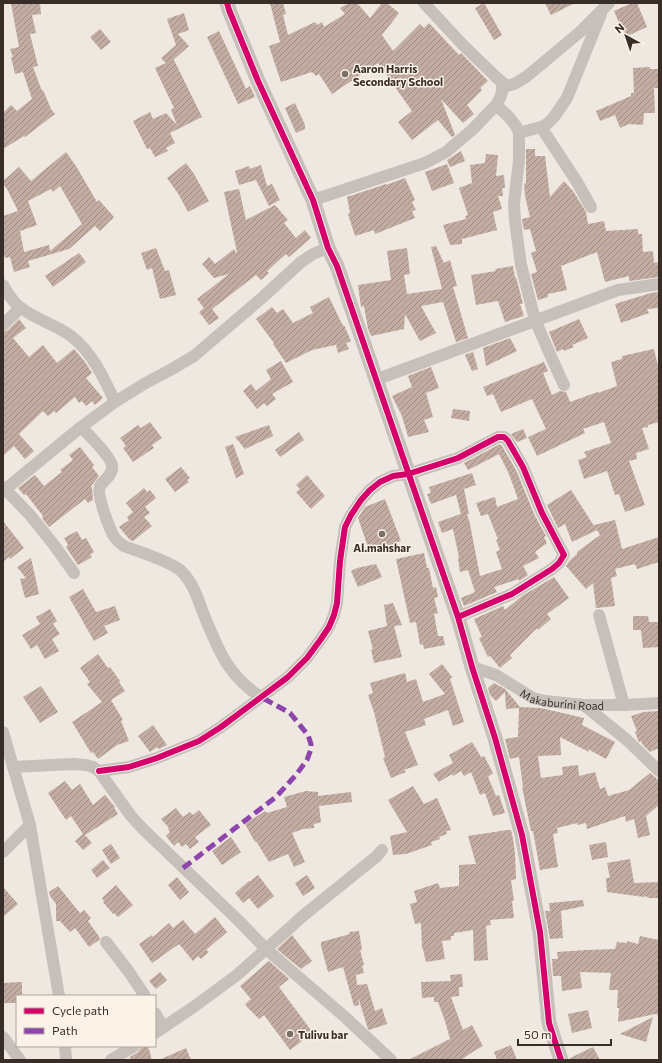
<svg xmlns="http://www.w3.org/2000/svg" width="662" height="1063" viewBox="0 0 662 1063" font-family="Commissioner,sans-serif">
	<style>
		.building { fill: url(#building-hatch); fill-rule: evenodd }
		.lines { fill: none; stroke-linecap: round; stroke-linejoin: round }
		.minor { stroke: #c7c0ba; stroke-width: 12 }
		.tertiary { stroke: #c7c0ba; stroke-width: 15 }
		.quiet { stroke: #8e44ad; stroke-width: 5; stroke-dasharray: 10 5; stroke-linecap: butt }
		.cycleway-casing { stroke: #fbf2e8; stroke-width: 8 }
		.cycleway { stroke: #d6006c; stroke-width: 6 }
		.poi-dot { fill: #786e68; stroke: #fbf2e8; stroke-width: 1.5 }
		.labels { text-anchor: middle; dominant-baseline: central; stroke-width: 3; stroke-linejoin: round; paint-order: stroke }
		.poi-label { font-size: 11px; font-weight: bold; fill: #382d27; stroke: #fbf2e8; text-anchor: start }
		.street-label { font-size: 11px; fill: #382d27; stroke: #fbf2e8 }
	</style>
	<defs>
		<pattern id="building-hatch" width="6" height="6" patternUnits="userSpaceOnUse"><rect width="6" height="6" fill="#c3aca1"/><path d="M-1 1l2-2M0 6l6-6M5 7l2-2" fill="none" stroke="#9f8c83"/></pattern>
	</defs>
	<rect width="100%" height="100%" fill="#eee8e1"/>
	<path class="building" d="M 11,3 L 40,3 L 41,14 L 32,15 L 36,33 L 30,34 L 38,66 L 33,67 L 42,91 L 43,90 L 51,109 L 55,114 L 25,137 L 24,136 L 3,149 L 3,113 L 11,105 L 17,111 L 32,99 L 23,72 L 15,74 L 11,57 L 13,57 L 10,49 L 19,47 Z
		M 270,3 L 283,3 L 286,14 L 283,15 L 288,35 L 315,22 L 317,25 L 322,22 L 324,27 L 345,14 L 340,8 L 349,3 L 357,3 L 370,18 L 382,3 L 387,3 L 399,13 L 382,35 L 393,51 L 420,24 L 424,28 L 429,23 L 459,55 L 461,53 L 488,81 L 480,88 L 482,90 L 467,105 L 474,114 L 463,123 L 441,99 L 455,135 L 452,137 L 438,120 L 412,140 L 398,122 L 412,111 L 378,63 L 332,94 L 319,74 L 316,76 L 312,72 L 281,82 L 269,46 L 280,42 Z
		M 484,3 L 502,35 L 494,40 L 475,8 Z
		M 545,3 L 575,3 L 551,15 Z
		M 632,3 L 637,3 L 647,27 L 625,37 L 614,11 Z
		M 184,13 L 189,30 L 178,34 L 189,46 L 172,61 L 174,60 L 202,117 L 170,133 L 175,143 L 166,148 L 168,151 L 155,157 L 150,148 L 147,149 L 133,121 L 150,112 L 153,119 L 166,113 L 177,125 L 171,110 L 174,108 L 155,68 L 166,63 L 161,58 L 176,45 L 167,19 Z
		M 100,29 L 111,42 L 101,50 L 90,37 Z
		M 219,31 L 246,89 L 250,86 L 255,97 L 238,104 L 207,37 Z
		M 650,67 L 650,69 L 659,69 L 659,88 L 654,88 L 655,113 L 644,113 L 643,125 L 629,124 L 620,128 L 615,115 L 600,121 L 596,111 L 631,96 L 631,93 L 634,93 L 633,68 Z
		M 295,103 L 305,125 L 305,129 L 296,133 L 285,108 Z
		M 526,149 L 535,149 L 535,156 L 545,156 L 550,197 L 564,181 L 573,191 L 586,212 L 588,224 L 604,221 L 606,231 L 638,229 L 638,234 L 642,234 L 643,252 L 653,251 L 654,263 L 659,262 L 659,277 L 629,281 L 629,276 L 605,282 L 597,252 L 561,266 L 567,290 L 548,294 L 548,297 L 538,300 L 531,274 L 537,272 L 531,253 L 536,251 L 530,229 L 524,230 L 522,220 L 522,219 L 530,217 L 525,196 L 524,184 L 526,183 Z
		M 461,151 L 465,161 L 450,167 L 447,160 Z
		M 66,152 L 76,166 L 97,202 L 99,200 L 114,217 L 100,231 L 95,226 L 69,249 L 28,261 L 30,267 L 14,272 L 10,257 L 5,258 L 3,250 L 3,216 L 18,211 L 7,189 L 3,184 L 3,181 L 19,167 L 31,181 ZM 60,186 L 82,224 L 50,251 L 49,245 L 24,252 L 20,231 L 37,225 L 28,201 L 51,189 L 53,192 Z
		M 486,154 L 498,155 L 496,176 L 504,175 L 505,188 L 502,188 L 503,196 L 498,196 L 502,209 L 493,212 L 497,230 L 462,239 L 462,244 L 450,245 L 443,225 L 466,219 L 465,216 L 468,215 L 459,188 L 472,183 L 470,165 L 485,163 Z
		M 186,163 L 194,174 L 209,201 L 188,212 L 179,195 L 167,178 Z
		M 447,164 L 454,183 L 432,191 L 425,172 Z
		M 261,165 L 267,186 L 272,184 L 280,200 L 269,206 L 256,180 L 239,185 L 235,171 L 249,166 L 250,169 Z
		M 405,178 L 415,200 L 412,202 L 416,210 L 412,211 L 415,218 L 375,234 L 374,230 L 355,236 L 348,214 L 350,213 L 347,197 L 386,184 L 386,185 Z
		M 239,189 L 246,220 L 275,205 L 288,220 L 284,223 L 296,238 L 305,230 L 311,238 L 289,257 L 286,254 L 267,271 L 269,273 L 261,280 L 256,275 L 212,309 L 219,318 L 209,325 L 199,312 L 204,308 L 197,299 L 229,274 L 214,278 L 202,264 L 209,257 L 215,264 L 234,249 L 236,253 L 237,252 L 224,192 Z
		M 436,246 L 444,263 L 450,260 L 457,286 L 453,287 L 468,338 L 456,342 L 443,302 L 421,306 L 436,333 L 420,341 L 405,314 L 404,329 L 371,336 L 368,329 L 364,306 L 361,307 L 358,285 L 391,280 L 387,251 L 407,248 L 410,274 L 404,275 L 407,294 L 442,289 L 431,247 Z
		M 156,248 L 165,271 L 169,270 L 176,295 L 160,299 L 152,268 L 147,270 L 141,253 Z
		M 79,253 L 86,262 L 53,287 L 45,276 Z
		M 513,266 L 515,278 L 516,277 L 523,304 L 520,304 L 524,316 L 505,322 L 498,301 L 476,305 L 471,275 L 496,271 L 495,269 Z
		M 659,292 L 659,308 L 647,309 L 649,313 L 621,323 L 615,304 L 651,293 Z
		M 329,297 L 343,326 L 344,325 L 351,341 L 346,343 L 349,349 L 338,353 L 336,345 L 312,350 L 286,363 L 273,344 L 274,343 L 256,319 L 272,307 L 277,313 L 283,309 L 293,323 L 313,313 L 310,307 Z
		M 19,319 L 26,328 L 13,338 L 29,357 L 43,345 L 57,363 L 74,349 L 85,362 L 92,373 L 86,378 L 103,398 L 95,405 L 92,401 L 86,406 L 82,401 L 79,403 L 75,397 L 56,413 L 54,411 L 48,416 L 43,411 L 19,434 L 34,451 L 25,459 L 14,446 L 3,456 L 3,332 L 8,330 Z
		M 579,319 L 588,338 L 572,345 L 574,347 L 564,351 L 563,349 L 557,352 L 549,332 Z
		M 510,338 L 517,351 L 486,366 L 483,348 Z
		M 654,349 L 659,370 L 659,422 L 648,425 L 648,427 L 642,428 L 649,449 L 636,453 L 637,459 L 629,461 L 645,505 L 625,512 L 619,494 L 615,495 L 607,471 L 584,479 L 578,460 L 587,457 L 584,452 L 611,443 L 604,422 L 583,429 L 585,433 L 537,456 L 528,437 L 546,429 L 532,399 L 501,412 L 493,394 L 487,396 L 483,387 L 544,362 L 548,371 L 543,373 L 552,395 L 560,391 L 566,392 L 570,402 L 598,392 L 598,393 L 617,386 L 611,362 L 622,359 L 622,356 Z
		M 473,352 L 478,369 L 472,371 L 465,355 Z
		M 281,361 L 293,382 L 272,394 L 276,399 L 267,406 L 264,403 L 257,409 L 243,391 L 251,384 L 256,391 L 271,379 L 266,370 Z
		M 431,367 L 439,388 L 426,393 L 433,417 L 424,420 L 429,432 L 408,437 L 402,416 L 392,396 L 412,387 L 408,376 Z
		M 453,409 L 470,411 L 469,421 L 451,418 Z
		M 150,422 L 162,438 L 152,445 L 154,448 L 133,462 L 123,448 L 126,446 L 120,438 L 138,425 L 141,428 Z
		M 269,425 L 273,436 L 245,449 L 235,437 Z
		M 523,429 L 527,438 L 517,442 L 511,434 Z
		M 299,432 L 304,440 L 280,457 L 275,450 Z
		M 233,444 L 244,474 L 236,478 L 225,447 Z
		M 500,444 L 502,446 L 516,470 L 535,516 L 546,536 L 544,537 L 547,543 L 535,552 L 539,558 L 523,566 L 528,575 L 519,581 L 519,579 L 494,587 L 497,592 L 464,606 L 461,598 L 475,592 L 468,570 L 460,572 L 458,558 L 459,557 L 453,529 L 442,533 L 438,522 L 461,514 L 456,495 L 431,504 L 427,494 L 431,493 L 429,487 L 472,473 L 476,485 L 464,489 L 469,514 L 467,514 L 470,524 L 480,576 L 502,569 L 496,552 L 500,550 L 496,540 L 498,539 L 488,514 L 481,516 L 476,503 L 495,497 L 497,507 L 518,499 L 509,474 L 499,454 L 468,470 L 464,463 Z
		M 80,447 L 94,465 L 92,467 L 99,476 L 91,486 L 92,488 L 93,500 L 88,503 L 85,499 L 49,527 L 42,518 L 43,516 L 26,494 L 24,495 L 18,488 L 35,475 L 44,486 L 62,472 L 60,470 L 73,460 L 69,455 Z
		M 181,467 L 190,478 L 187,480 L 189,482 L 175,492 L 165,479 Z
		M 307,475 L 325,496 L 311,509 L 296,492 L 300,489 L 296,485 Z
		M 144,488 L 147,492 L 150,490 L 156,498 L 145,507 L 150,513 L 144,517 L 152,526 L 133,541 L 130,540 L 119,527 L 129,520 L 127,517 L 133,512 L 126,503 Z
		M 571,490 L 596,529 L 594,525 L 615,520 L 622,549 L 659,537 L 659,562 L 637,569 L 635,564 L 615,569 L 617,576 L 611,578 L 615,606 L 596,608 L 593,583 L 586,589 L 566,566 L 570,560 L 577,554 L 577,552 L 600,535 L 597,530 L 572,542 L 565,524 L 558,528 L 547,505 Z
		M 385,499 L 401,541 L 370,553 L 358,518 L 365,507 Z
		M 3,521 L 24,548 L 10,559 L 9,557 L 3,562 Z
		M 77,531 L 82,540 L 86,538 L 94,552 L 90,555 L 92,557 L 78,565 L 66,547 L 68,545 L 64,538 Z
		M 424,553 L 427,568 L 429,568 L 433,588 L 436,587 L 438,597 L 434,598 L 438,613 L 434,614 L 438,636 L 443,636 L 445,645 L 424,649 L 423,644 L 420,645 L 416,622 L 410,623 L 396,559 Z
		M 31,558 L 39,594 L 25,598 L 20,579 L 26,578 L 17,567 Z
		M 376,564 L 382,577 L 358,587 L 351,571 L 357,568 Z
		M 554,577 L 569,598 L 547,614 L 551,619 L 538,630 L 537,628 L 510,655 L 512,658 L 500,668 L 490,656 L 488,657 L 479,638 L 482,637 L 474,619 L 503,606 L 505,610 L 522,596 Z
		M 83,589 L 96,612 L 115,606 L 120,620 L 104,626 L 108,633 L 94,641 L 69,597 Z
		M 393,603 L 402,625 L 394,626 L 402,657 L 374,663 L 371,649 L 373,649 L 368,631 L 387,626 L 384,605 Z
		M 50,609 L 57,621 L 53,624 L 60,634 L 52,639 L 59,651 L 45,659 L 37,645 L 31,649 L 22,635 L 40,624 L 36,617 Z
		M 633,616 L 648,616 L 649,622 L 659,622 L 659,647 L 643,648 L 641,630 L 633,630 Z
		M 98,654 L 108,668 L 110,667 L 120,681 L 119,682 L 125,691 L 111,700 L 123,720 L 121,721 L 129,741 L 117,745 L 98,759 L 93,752 L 91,753 L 72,722 L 102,702 L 87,684 L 90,682 L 80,668 Z
		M 442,664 L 452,677 L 450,679 L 464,722 L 453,726 L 448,710 L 424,719 L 426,725 L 405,732 L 418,765 L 404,770 L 406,772 L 391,778 L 383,758 L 385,757 L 374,712 L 368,695 L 373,693 L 370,683 L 405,673 L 407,682 L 416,679 L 423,702 L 445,694 L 429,674 Z
		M 494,683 L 505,689 L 520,707 L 541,708 L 584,718 L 582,725 L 615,742 L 606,759 L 588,749 L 589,752 L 560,737 L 561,755 L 538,756 L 541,778 L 563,775 L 562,767 L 578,765 L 579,776 L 595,772 L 600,789 L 605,787 L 608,796 L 629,790 L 650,773 L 656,778 L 659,781 L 659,805 L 646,816 L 650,835 L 638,838 L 634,819 L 626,822 L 625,816 L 587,829 L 586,823 L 577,825 L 577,823 L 557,828 L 558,833 L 553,834 L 558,867 L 540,870 L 533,831 L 531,831 L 522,787 L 523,787 L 519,757 L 510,759 L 505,739 L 518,737 L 519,708 L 506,709 L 505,692 L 496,701 L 490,695 L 488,688 Z
		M 41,686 L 58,712 L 40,723 L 23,697 Z
		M 659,711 L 659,748 L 650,752 L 643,745 L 641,741 L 639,742 L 638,740 L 635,732 L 637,731 L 631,716 L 644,712 Z
		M 153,725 L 167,745 L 159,749 L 157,747 L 150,752 L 138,736 Z
		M 472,742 L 481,757 L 484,756 L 493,773 L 488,777 L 496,796 L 499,795 L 505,813 L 493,816 L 485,793 L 480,795 L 471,772 L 464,776 L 461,771 L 453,776 L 452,774 L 439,782 L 433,774 L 453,763 L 449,755 Z
		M 65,781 L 72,790 L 80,784 L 93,805 L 105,795 L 115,807 L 114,808 L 118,814 L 85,835 L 92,843 L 83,850 L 75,841 L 83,834 L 71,816 L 66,820 L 48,793 Z
		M 413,786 L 424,804 L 437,798 L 451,830 L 446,831 L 447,834 L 439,837 L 440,839 L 431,842 L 432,845 L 406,854 L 393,855 L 390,836 L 407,832 L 388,800 Z
		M 306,791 L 318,792 L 318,796 L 351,792 L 352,802 L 319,806 L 321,822 L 314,824 L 314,828 L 303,829 L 292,833 L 305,862 L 294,867 L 288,854 L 269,862 L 256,841 L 255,842 L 245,824 L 265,811 L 267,813 L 287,807 L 284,797 Z
		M 176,808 L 183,817 L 190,812 L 193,815 L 199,810 L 211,825 L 195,837 L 199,842 L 190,849 L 186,844 L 182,847 L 178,842 L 174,846 L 166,836 L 170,832 L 168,829 L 169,828 L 161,819 Z
		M 507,830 L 511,830 L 513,839 L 515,854 L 516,879 L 511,880 L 514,901 L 512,901 L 514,918 L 490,920 L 491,925 L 486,926 L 488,960 L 474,961 L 473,930 L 454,933 L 454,936 L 451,936 L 451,940 L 442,941 L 445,959 L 426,962 L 423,949 L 422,949 L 421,923 L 415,924 L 410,904 L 417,902 L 414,891 L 438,883 L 440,888 L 459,886 L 459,865 L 476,864 L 468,836 Z
		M 231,837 L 241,852 L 222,865 L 212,851 Z
		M 606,842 L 608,857 L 592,860 L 589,845 Z
		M 111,844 L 120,858 L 111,864 L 102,850 Z
		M 630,859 L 634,883 L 659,882 L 659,898 L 648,898 L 646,896 L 644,897 L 607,892 L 606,878 L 610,878 L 607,863 Z
		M 103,860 L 110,868 L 97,878 L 91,870 Z
		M 258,875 L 274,896 L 258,909 L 249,898 L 243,903 L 235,893 L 249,881 L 249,882 Z
		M 307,875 L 315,888 L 303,896 L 295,883 Z
		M 177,877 L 189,892 L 180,900 L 168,885 Z
		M 116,885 L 133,905 L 118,917 L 114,913 L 113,914 L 103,902 L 104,901 L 102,898 Z
		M 58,886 L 80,913 L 84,910 L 91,918 L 88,921 L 100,938 L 99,940 L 89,947 L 75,928 L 70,932 L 60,921 L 56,921 L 56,904 L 50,896 L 49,892 Z
		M 3,887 L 18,904 L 3,917 Z
		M 583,900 L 584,906 L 561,911 L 563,938 L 550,939 L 545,911 L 550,911 L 549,903 Z
		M 215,917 L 227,932 L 206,950 L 209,952 L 201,959 L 198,956 L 193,961 L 179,944 L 152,963 L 139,944 L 152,935 L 153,937 L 169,923 L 173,928 L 183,920 L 195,934 Z
		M 359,931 L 362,950 L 360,950 L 364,965 L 362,966 L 364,973 L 356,975 L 357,985 L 367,984 L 375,1011 L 382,1008 L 387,1024 L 369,1030 L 368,1029 L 358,997 L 359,1005 L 354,1006 L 343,967 L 328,972 L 321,946 L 321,942 L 350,934 L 349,932 Z
		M 292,935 L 312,961 L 301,969 L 277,949 Z
		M 640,936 L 659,940 L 659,1015 L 655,1014 L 618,1022 L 619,1008 L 617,1008 L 618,990 L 609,990 L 611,973 L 580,972 L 582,988 L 562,991 L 561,976 L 553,976 L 552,959 L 558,959 L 557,952 L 586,950 L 615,949 L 617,942 L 627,943 L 627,941 L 638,944 Z
		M 269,961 L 289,979 L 279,987 L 313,1033 L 290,1050 L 264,1015 L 259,1019 L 248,1008 L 245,1004 L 251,999 L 240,986 Z
		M 160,972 L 167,980 L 156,989 L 149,981 Z
		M 462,974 L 463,987 L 459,987 L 459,996 L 451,997 L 463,1030 L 472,1025 L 483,1046 L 474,1051 L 461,1060 L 408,1060 L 450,1039 L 445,1021 L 438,1002 L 434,1002 L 434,997 L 422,998 L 421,982 L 451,981 L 450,975 Z
		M 22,982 L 22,996 L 17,996 L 17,1003 L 3,1003 L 3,983 Z
		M 588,1010 L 592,1028 L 572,1033 L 568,1014 Z
		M 653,1017 L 646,1042 L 620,1034 Z
		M 511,1045 L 517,1060 L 497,1060 L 494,1052 Z
		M 148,1046 L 152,1060 L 131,1060 L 130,1057 L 138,1052 L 141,1048 Z
		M 593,1047 L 600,1060 L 570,1060 L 570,1058 Z
		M 186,1048 L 191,1060 L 159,1060 Z"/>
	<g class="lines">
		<g class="minor">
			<path d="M 424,3 L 462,44 L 497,78 L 507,86 L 514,84 L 526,77 L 580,32 L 609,3"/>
			<path d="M 496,105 L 508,116 L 516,126 L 519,133 L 519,160 L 514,204 L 515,221 L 521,265 L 535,320 L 553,361 L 564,385"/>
			<path d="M 541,127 L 577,182 L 591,207"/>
			<path d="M 519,133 L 541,127 L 547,124 L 554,117 L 567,98 L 601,14"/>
			<path d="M 313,200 L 425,163 L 446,152 L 472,130 L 496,105 L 500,98 L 502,92 L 502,83"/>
			<path d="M 3,285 C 8,293 12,302 20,307 C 34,319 55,324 71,336 C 92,352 104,378 115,402"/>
			<path d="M 3,325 L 20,308"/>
			<path d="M 375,380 L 618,290 L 659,284"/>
			<path d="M 81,427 C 89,435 110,456 112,465 C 114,474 104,480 100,486 C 96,494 110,531 115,538 C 118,542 121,544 124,546 C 139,552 169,561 180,570 C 192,581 197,596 202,610 C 217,646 226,675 261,697"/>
			<path d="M 3,487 L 30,515 L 54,545 L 74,573"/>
			<path d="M 3,491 L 81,427 L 115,402 L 144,384 L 172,369 L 194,356 L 263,297 L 301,262 L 313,254 L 328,248"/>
			<path d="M 599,615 L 624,705"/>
			<path id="s1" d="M 472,667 L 496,675 L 533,698 L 545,701 L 584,705 L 624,705 L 659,703"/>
			<path d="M 584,705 L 627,740 L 659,771"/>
			<path d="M 3,732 L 30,825 L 59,996"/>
			<path d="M 13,767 L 73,764 L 86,765 L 93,767 L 99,771 L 131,816 L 143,829 L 238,920 L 266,949 L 345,1017 L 391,1060"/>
			<path d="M 99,771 L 129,767 L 157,758 L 199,741 L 221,727 L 288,677 L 307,658 L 321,639 L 329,627 L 334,615 L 337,603 L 340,561 L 345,527 L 351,515 L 361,500 L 370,490 L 380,482 L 393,476 L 408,474 L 458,458 L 498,437 L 504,437 L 508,441 L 523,467 L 542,513 L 564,555 L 559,563 L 552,569 L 512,594 L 458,617"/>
			<path d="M 3,852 L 30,825"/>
			<path d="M 106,942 L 129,972 L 145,996"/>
			<path d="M 155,1013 L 163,1027"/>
			<path d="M 155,1033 L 195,1006 L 237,975 L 304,915 L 377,856 L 382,850"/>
			<path d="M 3,1037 L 20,1060"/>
			<path d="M 65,1046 L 66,1060"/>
			<path d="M 111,1060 L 134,1046"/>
		</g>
		<path class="tertiary" d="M 227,3 L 229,10 L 258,81 L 313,200 L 328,248 L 337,266 L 458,617 L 472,667 L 495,738 L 522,835 L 540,932 L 549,1023 L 561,1060"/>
		<path class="quiet" d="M 183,868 L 276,797 L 296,775 L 307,760 L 311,749 L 311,744 L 308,735 L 290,713 L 261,697"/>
		<defs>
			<path id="cycleway" d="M 227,3 L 229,10 L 258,81 L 313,200 L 328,248 L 337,266 L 458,617 L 472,667 L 495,738 L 522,835 L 540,932 L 549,1023 L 561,1060
				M 99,771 L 129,767 L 157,758 L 199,741 L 221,727 L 288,677 L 307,658 L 321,639 L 329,627 L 334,615 L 337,603 L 340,561 L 345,527 L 351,515 L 361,500 L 370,490 L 380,482 L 393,476 L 408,474 L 458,458 L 498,437 L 504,437 L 508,441 L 523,467 L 542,513 L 564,555 L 559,563 L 552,569 L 512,594 L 458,617"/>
		</defs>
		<use href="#cycleway" class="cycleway-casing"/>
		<use href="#cycleway" class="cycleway"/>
	</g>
	<g class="poi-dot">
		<circle cx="345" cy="74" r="4"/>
		<circle cx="382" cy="534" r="4"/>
		<circle cx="290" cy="1034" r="4"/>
	</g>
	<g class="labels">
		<g class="poi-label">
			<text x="353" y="68">Aaron Harris<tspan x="353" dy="13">Secondary School</tspan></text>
			<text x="382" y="547" text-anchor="middle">Al.mahshar</text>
			<text x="298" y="1034">Tulivu bar</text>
		</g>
		<g class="street-label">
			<text stroke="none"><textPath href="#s1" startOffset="98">Makaburini Road</textPath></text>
		</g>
	</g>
	<rect width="662" height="1063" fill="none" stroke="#382d27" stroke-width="8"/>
	<rect x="16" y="995" width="140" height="52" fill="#fbf2e8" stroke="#ada39b"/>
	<rect x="24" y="1008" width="20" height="6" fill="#d6006c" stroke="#ada39b"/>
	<text x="52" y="1015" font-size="12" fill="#382d27">Cycle path</text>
	<rect x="24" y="1028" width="20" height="6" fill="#8e44ad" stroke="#ada39b"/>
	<text x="52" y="1035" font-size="12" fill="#382d27">Path</text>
	<g transform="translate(626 36) rotate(320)" stroke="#fbf2e8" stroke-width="3" paint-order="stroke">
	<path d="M0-3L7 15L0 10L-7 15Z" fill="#382d27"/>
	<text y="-6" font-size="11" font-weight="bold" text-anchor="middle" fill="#382d27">N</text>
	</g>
	<path d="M518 1039v6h93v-6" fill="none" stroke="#382d27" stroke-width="2"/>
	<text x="524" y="1039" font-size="12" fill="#382d27" stroke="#fbf2e8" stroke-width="3" paint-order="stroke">50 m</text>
</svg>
